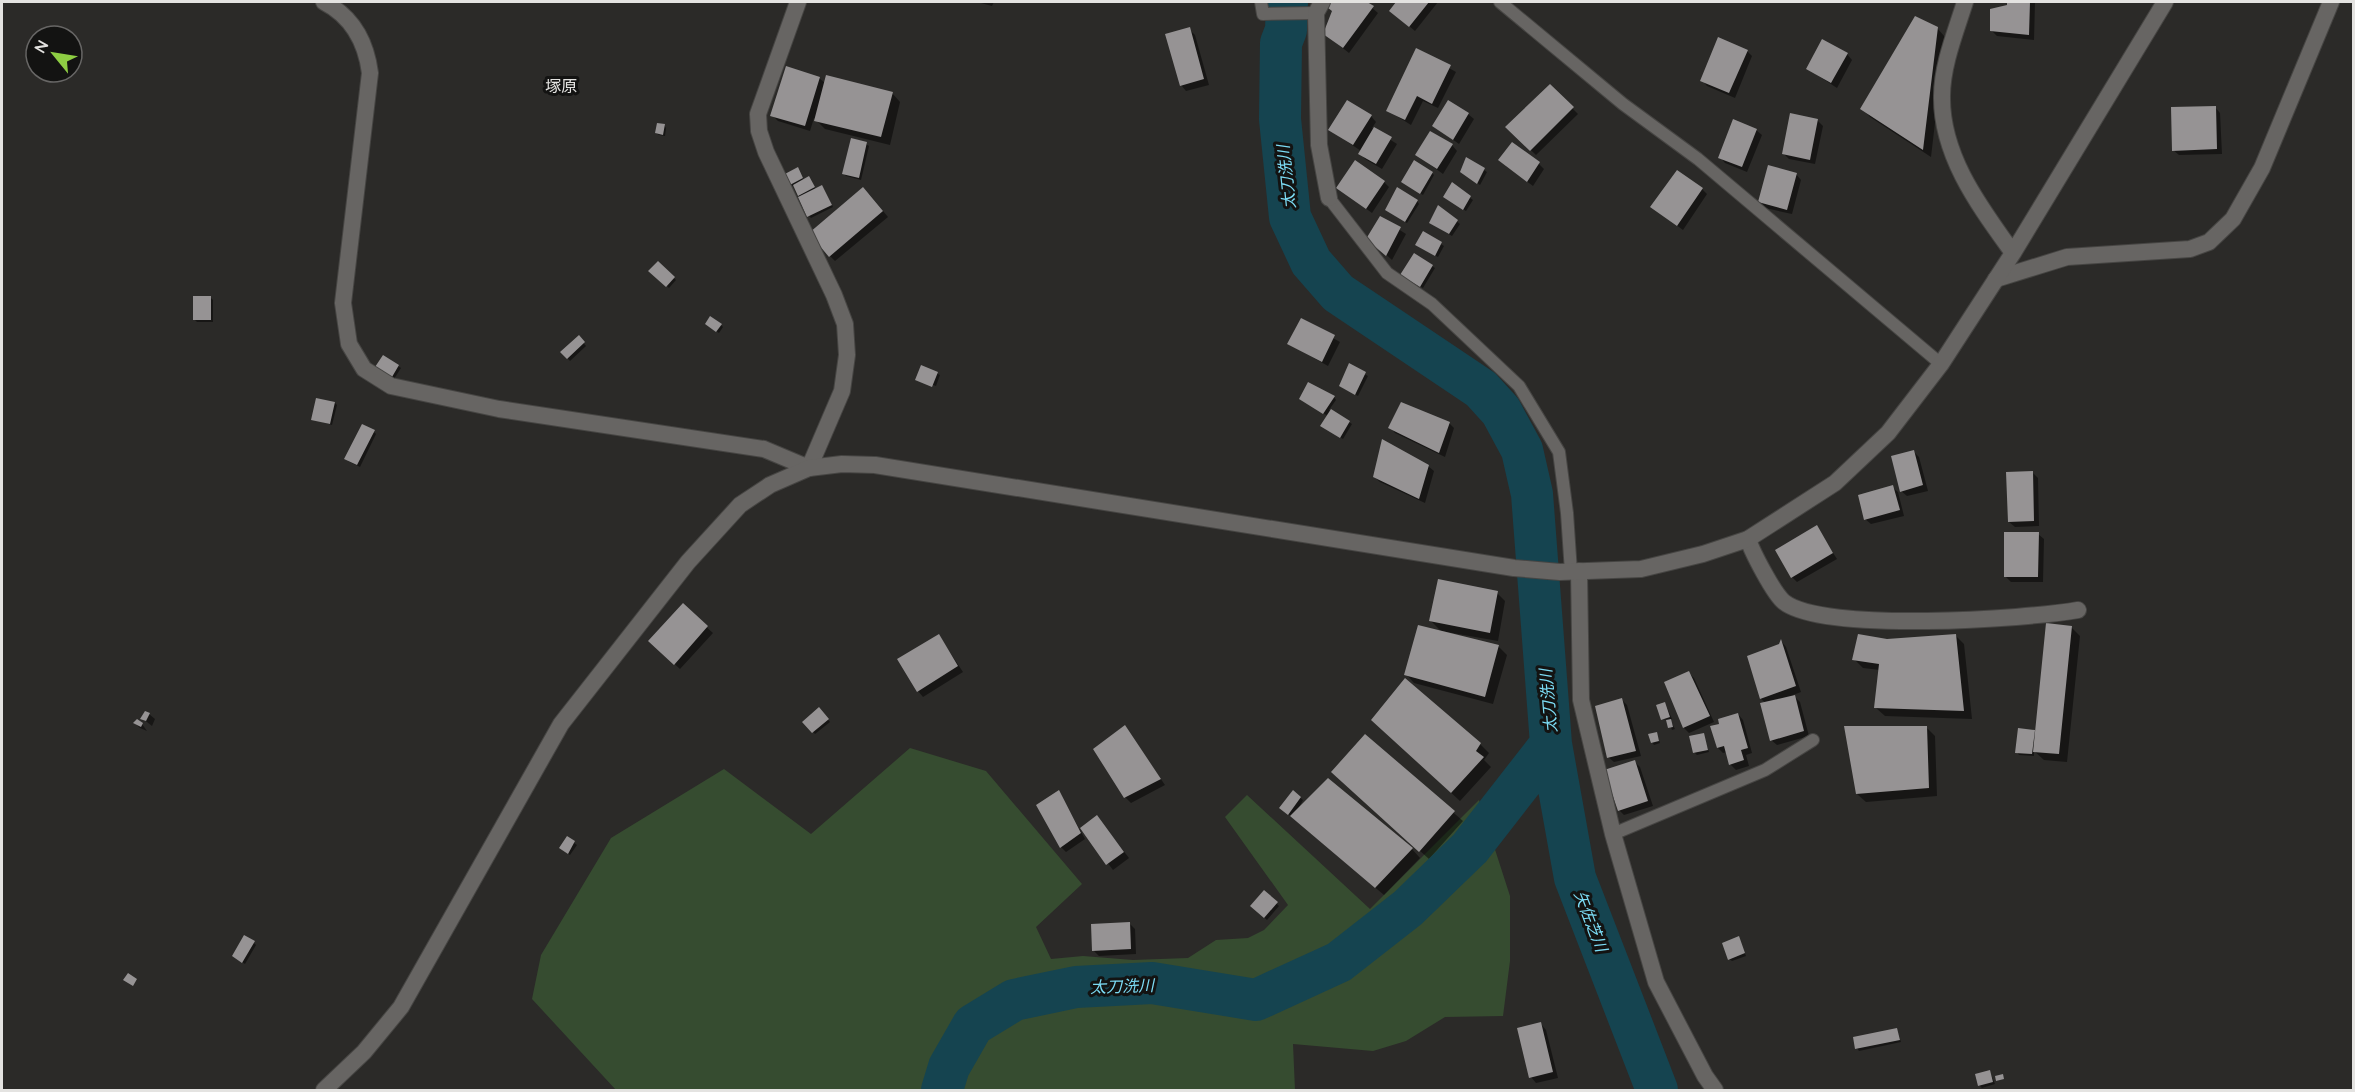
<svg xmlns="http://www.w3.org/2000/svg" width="2355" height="1092" viewBox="0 0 2355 1092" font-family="Quicksand,'Noto Sans JP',sans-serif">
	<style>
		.green { fill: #364c30 }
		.shadow { fill: #0007 }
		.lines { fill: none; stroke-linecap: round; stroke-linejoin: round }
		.river { stroke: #154450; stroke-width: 42 }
		.building { fill: #969394 }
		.service-casing { stroke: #464543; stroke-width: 14 }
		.minor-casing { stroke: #464543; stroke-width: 18 }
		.tertiary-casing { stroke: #464543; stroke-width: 18 }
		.service { stroke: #676563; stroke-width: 12 }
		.minor { stroke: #676563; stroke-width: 16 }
		.tertiary { stroke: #676563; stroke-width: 16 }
		.labels { text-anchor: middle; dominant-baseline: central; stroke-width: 6; stroke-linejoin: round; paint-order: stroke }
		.neighbourhood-label { font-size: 16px; fill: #e4e3e1; stroke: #131312 }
		.water-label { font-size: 16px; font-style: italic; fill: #7cdcf5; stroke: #131312 }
	</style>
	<rect width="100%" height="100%" fill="#2b2a28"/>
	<path class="green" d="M 910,748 L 986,771 L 1082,884 L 1036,927 L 1051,959 L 1083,956 L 1133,960 L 1188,958 L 1216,940 L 1248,938 L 1264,930 L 1288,905 L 1225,817 L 1247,795 L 1370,909 L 1479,800 L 1510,896 L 1510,961 L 1503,1016 L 1445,1017 L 1406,1041 L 1373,1051 L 1293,1044 L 1295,1090 L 616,1090 L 532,999 L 541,955 L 611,838 L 724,769 L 811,834 Z"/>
	<path class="shadow" d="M 977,2 L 994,2 L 992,6 Z
		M 1327,2 L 1365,2 L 1378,13 L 1349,53 L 1325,34 L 1333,11 Z
		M 1398,2 L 1438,2 L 1415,31 L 1391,11 Z
		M 2009,2 L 2035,2 L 2034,40 L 1997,36 L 1992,31 L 2008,7 Z
		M 1937,28 L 1945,37 L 1931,157 L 1870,117 L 1862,108 Z
		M 1189,29 L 1195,35 L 1209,85 L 1186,91 L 1181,85 Z
		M 1417,50 L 1456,72 L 1438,108 L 1423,101 L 1411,125 L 1387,110 Z
		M 1747,51 L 1752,56 L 1735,98 L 1707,86 L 1702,80 Z
		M 1847,54 L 1852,60 L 1837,88 L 1808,69 Z
		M 819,78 L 825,83 L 892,93 L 900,102 L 890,145 L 825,129 L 814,118 L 810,131 L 778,121 L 772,115 Z
		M 1550,86 L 1578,114 L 1536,155 L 1507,127 Z
		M 2215,107 L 2220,113 L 2222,154 L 2179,155 L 2173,150 Z
		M 1468,114 L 1474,119 L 1459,144 L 1434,126 Z
		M 1371,116 L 1376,122 L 1372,128 L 1397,144 L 1382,169 L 1365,159 L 1360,153 L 1361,151 L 1330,130 Z
		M 1817,120 L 1823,126 L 1815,164 L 1789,159 L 1783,153 Z
		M 664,125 L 666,128 L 665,136 L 659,135 L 656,133 Z
		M 1756,130 L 1762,135 L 1747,172 L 1725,163 L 1720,157 Z
		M 866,144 L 869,146 L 861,180 L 846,176 L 844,174 Z
		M 1452,145 L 1457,151 L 1443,174 L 1417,155 Z
		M 1467,159 L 1487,172 L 1480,185 L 1464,174 Z
		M 1539,164 L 1544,169 L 1533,186 L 1506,166 Z
		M 798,169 L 804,180 L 811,180 L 816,190 L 822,187 L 824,189 L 833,207 L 811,218 L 809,216 L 794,186 L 789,185 Z
		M 1432,173 L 1434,175 L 1423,195 L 1405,184 Z
		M 1796,174 L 1801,180 L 1792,214 L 1765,208 L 1760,202 Z
		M 1384,182 L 1389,187 L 1372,213 L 1338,188 Z
		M 1452,185 L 1473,200 L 1466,211 L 1447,199 Z
		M 1702,189 L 1707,194 L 1683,230 L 1652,207 Z
		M 869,194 L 888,217 L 835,261 L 830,256 Z
		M 1417,201 L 1419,204 L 1407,223 L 1389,212 Z
		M 1438,207 L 1460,224 L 1452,236 L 1430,223 Z
		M 1381,218 L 1406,234 L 1392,260 L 1368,238 Z
		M 1423,233 L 1444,246 L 1438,257 L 1419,247 Z
		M 1414,255 L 1435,268 L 1423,288 L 1404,277 Z
		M 658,263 L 676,280 L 669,288 L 651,271 Z
		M 211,298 L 213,300 L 213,322 L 197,322 L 195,320 Z
		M 1301,320 L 1340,342 L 1328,366 L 1289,344 Z
		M 721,325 L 723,327 L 719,333 L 709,326 Z
		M 578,337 L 586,346 L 570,361 L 562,352 Z
		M 398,366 L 401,368 L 394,379 L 379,370 Z
		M 1350,366 L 1368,376 L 1358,396 L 1343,388 Z
		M 922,367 L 940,375 L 936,386 L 917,379 Z
		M 1334,397 L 1336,400 L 1329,410 L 1352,424 L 1343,439 L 1325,428 L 1328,416 L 1303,401 Z
		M 335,403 L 337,405 L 332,425 L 313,419 Z
		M 1449,423 L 1454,428 L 1445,457 L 1395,433 L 1390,427 Z
		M 374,432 L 376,434 L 360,467 L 348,461 Z
		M 1913,451 L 1919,457 L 1928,491 L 1907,496 L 1901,491 Z
		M 1428,466 L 1434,471 L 1425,503 L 1380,482 L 1374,477 Z
		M 2032,472 L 2038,478 L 2039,526 L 2015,527 L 2009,522 Z
		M 1892,487 L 1898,492 L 1904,516 L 1871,524 L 1865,519 Z
		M 1816,527 L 1837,559 L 1797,582 L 1792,577 Z
		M 2038,534 L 2044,539 L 2043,582 L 2011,582 L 2005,576 Z
		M 1497,593 L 1505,601 L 1498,641 L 1441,631 L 1430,620 Z
		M 683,606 L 713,633 L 680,669 L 650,641 Z
		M 2071,627 L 2080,636 L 2067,762 L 2044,760 L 2034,751 L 2034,756 L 2019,755 L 2017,752 L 2034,732 L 2037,735 Z
		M 1955,635 L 1964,644 L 1972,719 L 1885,716 L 1876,708 L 1880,670 L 1863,668 L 1854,659 Z
		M 939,636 L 963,672 L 923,697 L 918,691 Z
		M 1782,642 L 1786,647 L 1801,692 L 1793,695 L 1800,702 L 1809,736 L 1777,745 L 1771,740 L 1766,703 L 1761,699 Z
		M 1498,646 L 1507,655 L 1493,704 L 1414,683 L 1406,674 Z
		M 1689,673 L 1694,678 L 1714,722 L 1689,733 L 1684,728 L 1666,683 Z
		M 1621,699 L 1627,705 L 1641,756 L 1614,762 L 1608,757 Z
		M 1665,703 L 1672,719 L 1670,720 L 1675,729 L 1672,730 L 1668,720 L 1662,719 Z
		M 819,709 L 830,722 L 815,734 L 804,722 Z
		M 149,714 L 155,719 L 152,726 L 142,718 Z
		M 1738,714 L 1743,720 L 1752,753 L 1746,755 L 1749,766 L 1736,770 L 1730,764 L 1727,752 L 1723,753 L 1718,748 L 1721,725 Z
		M 135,723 L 142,724 L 147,731 L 140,728 Z
		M 1125,727 L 1165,785 L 1131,803 L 1125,797 Z
		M 1926,727 L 1935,736 L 1937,796 L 1866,802 L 1857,794 Z
		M 1381,728 L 1480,744 L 1489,753 L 1484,760 L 1491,767 L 1460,801 Z
		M 1656,733 L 1660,743 L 1654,745 L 1652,742 Z
		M 1703,734 L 1709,752 L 1697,755 L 1694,752 Z
		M 1365,736 L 1463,821 L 1429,859 L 1342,781 Z
		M 1634,761 L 1640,767 L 1653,806 L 1624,815 L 1619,810 Z
		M 1059,792 L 1085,839 L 1066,852 L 1061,847 Z
		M 1293,792 L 1303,800 L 1297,811 L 1412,849 L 1420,858 L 1384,895 L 1281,808 Z
		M 1097,817 L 1129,858 L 1113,870 L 1082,829 Z
		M 567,838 L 577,845 L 570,855 L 563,850 Z
		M 1264,892 L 1279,906 L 1267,920 L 1252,906 Z
		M 1129,923 L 1135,929 L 1136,954 L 1099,956 L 1094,951 Z
		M 1738,938 L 1746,956 L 1732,961 L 1729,959 Z
		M 254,943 L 256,945 L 245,964 L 236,958 Z
		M 1541,1024 L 1546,1030 L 1558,1078 L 1536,1083 L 1531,1077 Z
		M 1897,1030 L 1901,1042 L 1859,1051 L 1857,1048 Z
		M 1990,1072 L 1995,1084 L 1982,1088 L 1979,1085 Z"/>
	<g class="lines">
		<path class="river" d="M 1287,2 L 1286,30 L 1281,43 L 1280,119 L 1290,217 L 1311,262 L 1338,293 L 1481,389 L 1501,411 L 1522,450 L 1532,494 L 1551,744 L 1575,878 L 1657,1090
			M 942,1090 L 949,1067 L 973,1025 L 1014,1000 L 1076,987 L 1152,983 L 1256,1000 L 1339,962 L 1408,908 L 1470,848 L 1551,744"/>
	</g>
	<path class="building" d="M 1325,2 L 1367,2 L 1374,6 L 1343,48 L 1323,34 L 1332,11 L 1323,4 Z
		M 1396,2 L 1429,2 L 1409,27 L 1389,11 Z
		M 2007,2 L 2030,2 L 2029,35 L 1990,31 L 1990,9 L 2007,5 Z
		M 1915,16 L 1938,27 L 1923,150 L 1860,109 Z
		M 1190,27 L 1204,79 L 1180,86 L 1165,34 Z
		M 1718,37 L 1748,50 L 1729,93 L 1700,81 Z
		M 1822,39 L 1848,53 L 1831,83 L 1806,69 Z
		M 1416,48 L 1451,65 L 1432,104 L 1417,96 L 1405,120 L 1386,111 Z
		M 786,66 L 820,77 L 805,126 L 770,116 Z
		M 826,75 L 893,92 L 881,137 L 814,121 Z
		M 1550,84 L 1574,107 L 1530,151 L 1505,127 Z
		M 1347,100 L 1372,115 L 1353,145 L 1328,130 Z
		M 1448,100 L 1469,113 L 1453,140 L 1432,126 Z
		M 2216,106 L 2217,149 L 2172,151 L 2171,107 Z
		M 1790,113 L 1818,119 L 1810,160 L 1782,154 Z
		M 1733,119 L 1757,129 L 1742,167 L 1718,158 Z
		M 657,123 L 665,124 L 663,135 L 655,133 Z
		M 1374,127 L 1392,137 L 1376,164 L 1358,154 Z
		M 1430,131 L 1453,144 L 1437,169 L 1415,155 Z
		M 851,138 L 867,142 L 859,178 L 842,174 Z
		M 1512,142 L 1540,162 L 1527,182 L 1498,160 Z
		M 1466,157 L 1485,168 L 1477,184 L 1460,172 Z
		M 1355,160 L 1385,181 L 1366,209 L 1336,188 Z
		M 1414,160 L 1433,172 L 1420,194 L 1401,182 Z
		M 1768,165 L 1797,173 L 1787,210 L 1758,202 Z
		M 798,167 L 803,178 L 788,186 L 783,175 Z
		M 1677,170 L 1703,188 L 1677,226 L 1650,207 Z
		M 809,176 L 815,187 L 798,196 L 793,185 Z
		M 1452,182 L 1471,196 L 1463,210 L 1443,197 Z
		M 822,185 L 832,205 L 807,217 L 798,197 Z
		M 863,187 L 883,211 L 829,257 L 809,233 Z
		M 1397,187 L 1418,200 L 1405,222 L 1385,210 Z
		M 1438,205 L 1458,220 L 1449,234 L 1429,223 Z
		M 1380,216 L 1401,227 L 1386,256 L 1366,239 Z
		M 1423,231 L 1442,242 L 1435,256 L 1415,245 Z
		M 1414,253 L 1433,265 L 1420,287 L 1400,275 Z
		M 658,261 L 675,277 L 666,287 L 648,271 Z
		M 193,296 L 211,296 L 211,320 L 193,320 Z
		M 710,316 L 722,324 L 716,332 L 705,324 Z
		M 1301,318 L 1335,335 L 1322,362 L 1287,344 Z
		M 579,335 L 585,342 L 567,359 L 560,352 Z
		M 383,355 L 399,365 L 392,377 L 375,367 Z
		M 1349,363 L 1366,372 L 1355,395 L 1339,386 Z
		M 921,365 L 938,372 L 932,387 L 915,380 Z
		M 1308,382 L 1335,396 L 1323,414 L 1299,399 Z
		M 316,398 L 335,402 L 330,424 L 311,420 Z
		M 1401,402 L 1450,422 L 1439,453 L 1388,428 Z
		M 1331,409 L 1350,421 L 1340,438 L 1320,426 Z
		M 362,424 L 375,430 L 357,465 L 344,459 Z
		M 1382,439 L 1429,465 L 1419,499 L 1373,477 Z
		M 1914,450 L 1923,485 L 1900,492 L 1891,456 Z
		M 2033,471 L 2034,521 L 2008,522 L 2006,472 Z
		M 1893,485 L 1900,510 L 1864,520 L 1858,495 Z
		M 1817,525 L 1833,553 L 1791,578 L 1775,550 Z
		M 2004,532 L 2039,532 L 2038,577 L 2004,577 Z
		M 1438,579 L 1498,591 L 1490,633 L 1429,621 Z
		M 683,603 L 708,626 L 674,665 L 648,641 Z
		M 2046,623 L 2072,626 L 2059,754 L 2033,752 Z
		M 1418,625 L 1499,645 L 1485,697 L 1404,675 Z
		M 939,634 L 958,666 L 917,692 L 897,659 Z
		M 1858,634 L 1887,639 L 1956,634 L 1964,711 L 1874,708 L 1879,664 L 1852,660 Z
		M 1781,639 L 1796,686 L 1760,699 L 1747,656 L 1779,644 Z
		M 1689,671 L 1710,716 L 1683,728 L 1664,682 Z
		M 1405,678 L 1481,743 L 1476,751 L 1484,757 L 1451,793 L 1371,720 Z
		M 1795,695 L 1804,731 L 1770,741 L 1760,703 Z
		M 1622,698 L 1636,751 L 1607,758 L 1595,706 Z
		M 1665,702 L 1670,717 L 1661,720 L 1656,705 Z
		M 819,707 L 829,719 L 812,733 L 802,722 Z
		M 145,711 L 150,713 L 146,721 L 140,719 Z
		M 1738,713 L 1748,748 L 1741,750 L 1744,760 L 1729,765 L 1724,746 L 1717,748 L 1710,726 L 1719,724 L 1718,719 Z
		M 137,719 L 143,723 L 141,727 L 133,723 Z
		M 1671,719 L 1673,727 L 1668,728 L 1666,720 Z
		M 1125,725 L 1161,779 L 1124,798 L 1093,749 Z
		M 1844,726 L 1927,726 L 1929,788 L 1856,794 Z
		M 2018,728 L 2035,730 L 2032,754 L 2015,753 Z
		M 1657,732 L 1659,741 L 1651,743 L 1648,734 Z
		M 1704,733 L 1708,750 L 1693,753 L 1689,736 Z
		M 1365,734 L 1455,811 L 1419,852 L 1331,772 Z
		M 1635,760 L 1648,801 L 1618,811 L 1604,770 Z
		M 1328,778 L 1413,848 L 1375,888 L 1290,816 Z
		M 1059,790 L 1081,833 L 1060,848 L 1036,805 Z
		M 1293,790 L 1301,797 L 1288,815 L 1279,808 Z
		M 1097,815 L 1124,852 L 1106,865 L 1080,828 Z
		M 567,836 L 575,841 L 568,854 L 559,848 Z
		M 1264,890 L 1278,902 L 1264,918 L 1250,906 Z
		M 1130,922 L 1131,949 L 1092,951 L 1091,924 Z
		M 244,935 L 255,941 L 242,963 L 232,956 Z
		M 1739,936 L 1745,953 L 1728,960 L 1722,943 Z
		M 128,973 L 137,979 L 133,986 L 123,980 Z
		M 1541,1022 L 1553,1072 L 1529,1078 L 1517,1028 Z
		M 1897,1028 L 1900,1040 L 1855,1049 L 1853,1037 Z
		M 1990,1070 L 1993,1082 L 1978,1086 L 1975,1074 Z
		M 2003,1074 L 2004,1079 L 1996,1081 L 1995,1076 Z"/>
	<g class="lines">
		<defs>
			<path id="service" d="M 1261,2 L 1263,14 L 1316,13
				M 1500,2 L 1623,104 L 1698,159 L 1941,364
				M 1329,198 L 1387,273 L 1432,304 L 1519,386 L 1559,452 L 1567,513 L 1571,572
				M 1613,834 L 1765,770 L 1813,740"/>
			<path id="minor" d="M 324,2 C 353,17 366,42 370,73 L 343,303 L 349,344 L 364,369 L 391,386 L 499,409 L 764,449 L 809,468 L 842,391 L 847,355 L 845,324 L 834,295 L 766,152 L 759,131 L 758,114 L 798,2
				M 1322,2 L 1316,13 L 1319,145 L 1329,198
				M 1996,279 L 2067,257 L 2190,249 L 2209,242 L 2233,219 L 2262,168 L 2331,2
				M 1748,539 C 1752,552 1774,594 1784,602 C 1823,633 2027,619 2078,610
				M 1579,571 L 1581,700 L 1613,834 L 1656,982 L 1705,1076 L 1715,1090"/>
			<path id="tertiary" d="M 1965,2 C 1956,31 1942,65 1942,96 C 1941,156 1980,207 2013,253
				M 324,1090 L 364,1052 L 401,1007 L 561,724 L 688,562 L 740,505 L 770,485 L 809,468 L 842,464 L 875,465 L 1514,568 L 1560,572 L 1641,569 L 1703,554 L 1748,539 L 1835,483 L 1888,433 L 1941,364 L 2013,253 L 2165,2"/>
		</defs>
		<use href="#service" class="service-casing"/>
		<use href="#minor" class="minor-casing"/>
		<use href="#tertiary" class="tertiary-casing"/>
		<use href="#service" class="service"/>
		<use href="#minor" class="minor"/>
		<use href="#tertiary" class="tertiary"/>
	</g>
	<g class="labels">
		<g class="neighbourhood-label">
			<text x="561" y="86">塚原</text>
		</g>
		<g class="water-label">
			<text transform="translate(1286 177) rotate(-96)">太刀洗川</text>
			<text transform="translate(1548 701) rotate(-95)">太刀洗川</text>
			<text transform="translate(1591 921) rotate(69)">矢佐芝川</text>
			<text transform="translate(1122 986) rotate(-2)">太刀洗川</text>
		</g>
	</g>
	<rect width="2355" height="1092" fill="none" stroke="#e4e3e1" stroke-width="6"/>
	<g transform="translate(54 54) rotate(300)"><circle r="28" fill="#131312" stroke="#676665" stroke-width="1.5"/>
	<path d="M0-4.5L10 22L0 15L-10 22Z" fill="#8ece43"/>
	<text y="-9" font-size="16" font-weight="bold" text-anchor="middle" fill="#e4e3e1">N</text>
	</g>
</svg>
